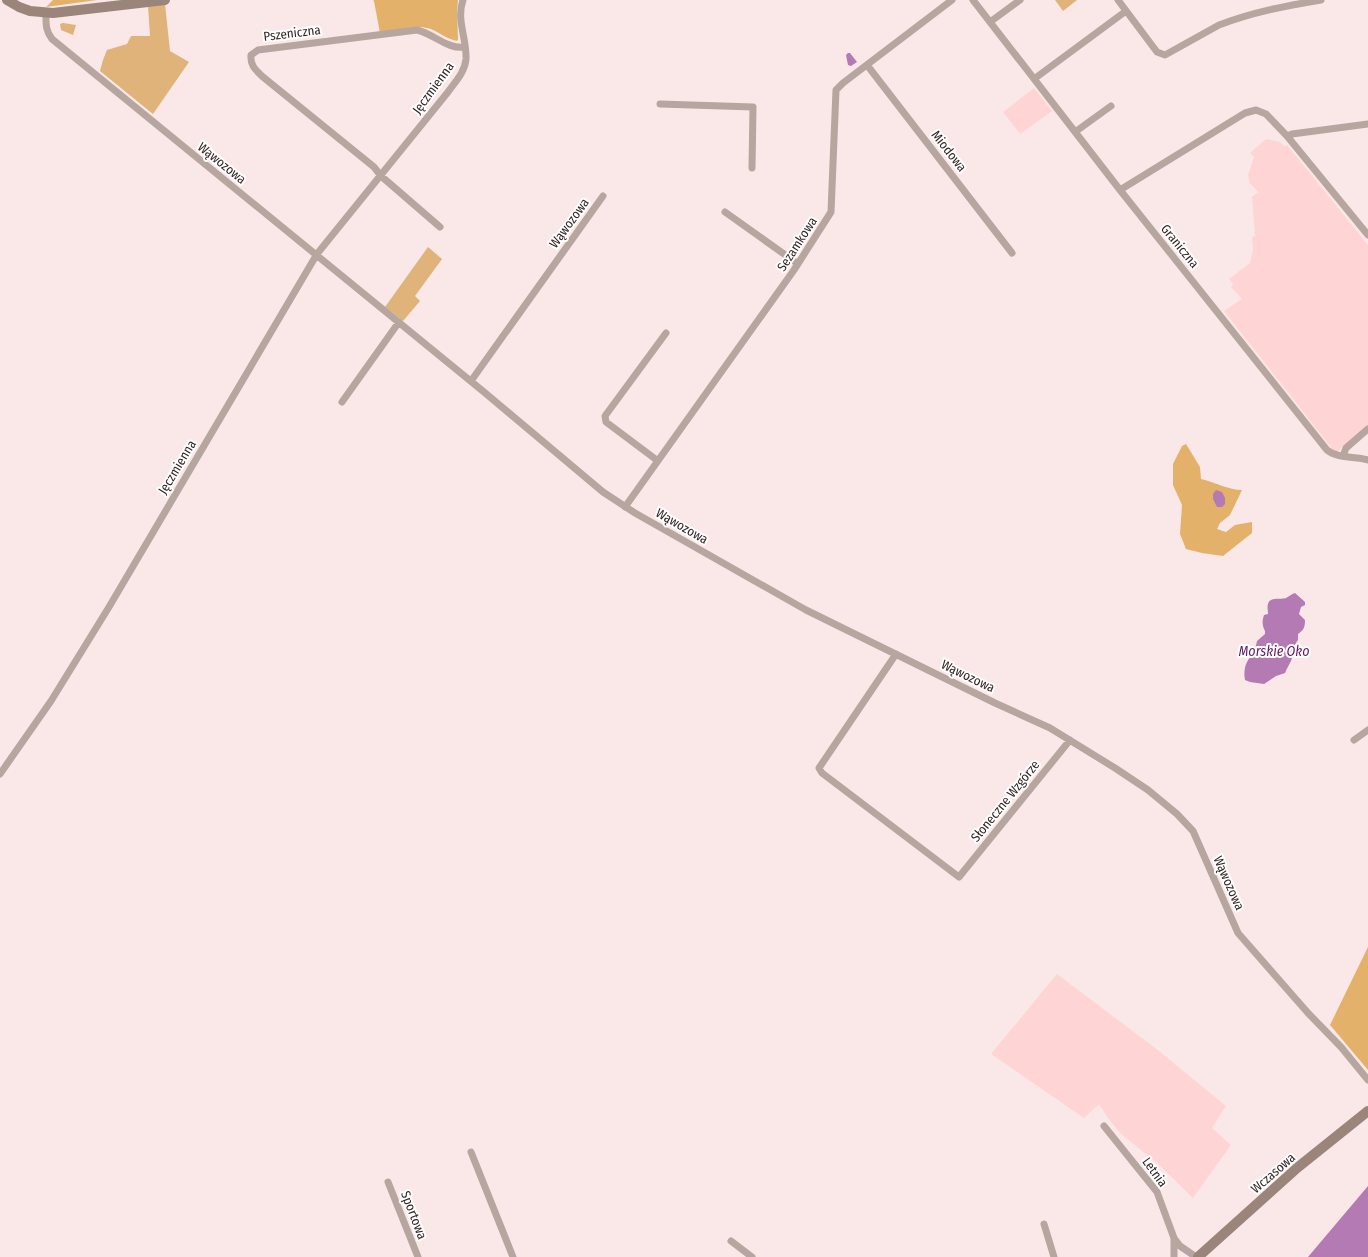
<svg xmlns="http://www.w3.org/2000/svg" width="1368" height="1257" viewBox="0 0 1368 1257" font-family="'Fira Sans Condensed',sans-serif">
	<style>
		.built { fill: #fed5d4 }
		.green { fill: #dfb379 }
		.forest { fill: #e4b16a }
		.water { fill: #b47ab4 }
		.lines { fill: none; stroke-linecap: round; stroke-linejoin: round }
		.street { stroke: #b6a69f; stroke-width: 7 }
		.secondary { stroke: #9b8479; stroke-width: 10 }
		.labels { text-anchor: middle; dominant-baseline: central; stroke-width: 4; stroke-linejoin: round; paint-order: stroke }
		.street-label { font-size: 13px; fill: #342524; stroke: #fff }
		.water-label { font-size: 14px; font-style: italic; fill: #611a64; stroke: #fff }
	</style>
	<rect width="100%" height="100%" fill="#f9e8e7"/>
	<path class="built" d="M 1034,88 L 1052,111 L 1020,134 L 1003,112 Z
		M 1266,139 L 1280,142 L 1285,147 L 1287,145 L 1368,245 L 1368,425 L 1338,451 L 1334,451 L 1224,311 L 1242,299 L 1231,287 L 1233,284 L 1229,279 L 1250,263 L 1253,250 L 1252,237 L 1255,236 L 1252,197 L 1258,192 L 1250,183 L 1248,175 L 1254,157 L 1250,153 Z
		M 1057,974 L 1154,1047 L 1226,1106 L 1212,1128 L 1231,1145 L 1193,1198 L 1157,1163 L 1120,1133 L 1108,1118 L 1099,1104 L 1084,1118 L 991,1054 Z"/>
	<path class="green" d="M 1055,0 L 1077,0 L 1063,11 Z
		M 165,4 L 170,51 L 189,62 L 153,114 L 100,71 L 103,60 L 107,50 L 127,44 L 131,36 L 150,36 L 148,6 Z
		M 63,23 L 76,25 L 73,35 L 61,30 L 60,24 Z
		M 428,247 L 442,259 L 415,296 L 420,301 L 403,321 L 385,307 Z"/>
	<path class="forest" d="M 53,0 L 97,0 L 46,7 Z
		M 373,0 L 458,0 L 457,11 L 458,39 L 457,41 C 447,39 440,33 431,29 C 418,24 394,31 380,33 L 374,1 Z
		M 1186,444 L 1200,467 L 1201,479 C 1214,482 1229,490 1242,490 L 1230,515 L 1220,523 L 1217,529 L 1226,532 L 1235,525 L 1252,522 L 1252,533 L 1223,556 L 1202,553 L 1186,549 L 1180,534 L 1182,505 L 1173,485 L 1173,464 L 1182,446 Z
		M 1368,947 L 1368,1070 L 1330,1025 Z"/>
	<path class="water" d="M 848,53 L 850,53 L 857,62 L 851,66 L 848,65 L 846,55 Z
		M 1216,490 L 1222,492 L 1225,498 L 1225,504 L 1222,507 L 1217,507 L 1213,499 L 1213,494 Z
		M 1295,593 L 1305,602 L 1305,605 L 1301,607 L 1299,614 L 1305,620 C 1305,627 1304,630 1298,634 L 1298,640 C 1293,646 1294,654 1291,661 C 1289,665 1287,668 1285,673 L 1276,676 L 1264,684 L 1250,682 L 1245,680 C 1243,670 1246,659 1254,654 L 1257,641 L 1265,634 L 1265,631 C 1262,625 1262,621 1264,615 L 1268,614 C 1268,611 1267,606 1268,604 C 1270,596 1281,600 1286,598 C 1290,596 1291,594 1295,593 Z
		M 1368,1186 L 1368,1257 L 1308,1257 Z"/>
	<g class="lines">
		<path class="street" d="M 973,0 L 1120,190 L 1327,450 C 1338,459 1355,456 1368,460
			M 1118,0 L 1157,52 L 1165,55 L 1219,25 C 1253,12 1285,6 1321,0
			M 46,13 C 46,23 45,30 52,39 L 484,392 L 603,492 L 635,513 L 806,610 L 995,703 L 1050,728 L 1115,768 L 1148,790 L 1177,814 L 1193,831 L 1238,933 L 1308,1013 L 1341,1047 L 1368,1080
			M 990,22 L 1020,0
			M 867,65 L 1012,253
			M 1034,79 L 1126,11
			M 660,104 L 753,107 L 752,168
			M 1075,132 L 1111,106
			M 1287,136 L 1368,235
			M 1120,190 L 1245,113 L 1256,110 L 1266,114 L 1287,136 L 1292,134 L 1368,124
			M 725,212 L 798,264
			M 440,227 L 381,176 L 374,167 L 263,77 C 256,70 250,66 251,55 L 258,50 L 417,30 C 434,34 448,50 465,47
			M 471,381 L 603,196
			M 342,402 L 399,322
			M 1343,456 L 1346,448 L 1368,429
			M 658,461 L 606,422 L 605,416 L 666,333
			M 625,507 L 794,270 L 831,212 L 836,90 L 843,83 L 952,0
			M 896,654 L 819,768 L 822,773 L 959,877 L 1070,740
			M 1354,740 L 1368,730
			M 0,774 L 51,701 L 109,607 L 317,254 L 448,92 C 455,82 465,72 466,59 C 467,39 456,20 463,0
			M 1104,1126 L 1157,1192 L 1174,1238 L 1180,1246 L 1196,1257
			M 471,1152 L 513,1257
			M 388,1182 L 418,1257
			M 1044,1224 L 1054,1257
			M 1174,1238 L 1174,1257
			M 731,1241 L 752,1257"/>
		<path class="secondary" d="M 7,0 L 19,7 L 30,11 L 53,13 L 165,0
			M 1198,1257 L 1297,1168 L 1368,1111"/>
	</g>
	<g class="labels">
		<g class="street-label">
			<text transform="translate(292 33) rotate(-7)">Pszeniczna</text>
			<text transform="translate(433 88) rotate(-54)">Jęczmienna</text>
			<text transform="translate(949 151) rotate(52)">Miodowa</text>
			<text transform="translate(222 163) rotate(39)">Wąwozowa</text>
			<text transform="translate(569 223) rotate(-54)">Wąwozowa</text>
			<text transform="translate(797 244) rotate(-57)">Sezamkowa</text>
			<text transform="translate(1180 246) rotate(51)">Graniczna</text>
			<text transform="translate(177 467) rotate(-59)">Jęczmienna</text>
			<text transform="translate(682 526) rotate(30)">Wąwozowa</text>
			<text transform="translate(968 676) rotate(26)">Wąwozowa</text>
			<text transform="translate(1005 801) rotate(-51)">Słoneczne Wzgórze</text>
			<text transform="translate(1229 883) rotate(66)">Wąwozowa</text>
			<text transform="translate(1155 1172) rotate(54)">Letnia</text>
			<text transform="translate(1273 1173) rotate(-41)">Wczasowa</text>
			<text transform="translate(414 1215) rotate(69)">Sportowa</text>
		</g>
		<g class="water-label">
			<text x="1274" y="651">Morskie Oko</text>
		</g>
	</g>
</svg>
